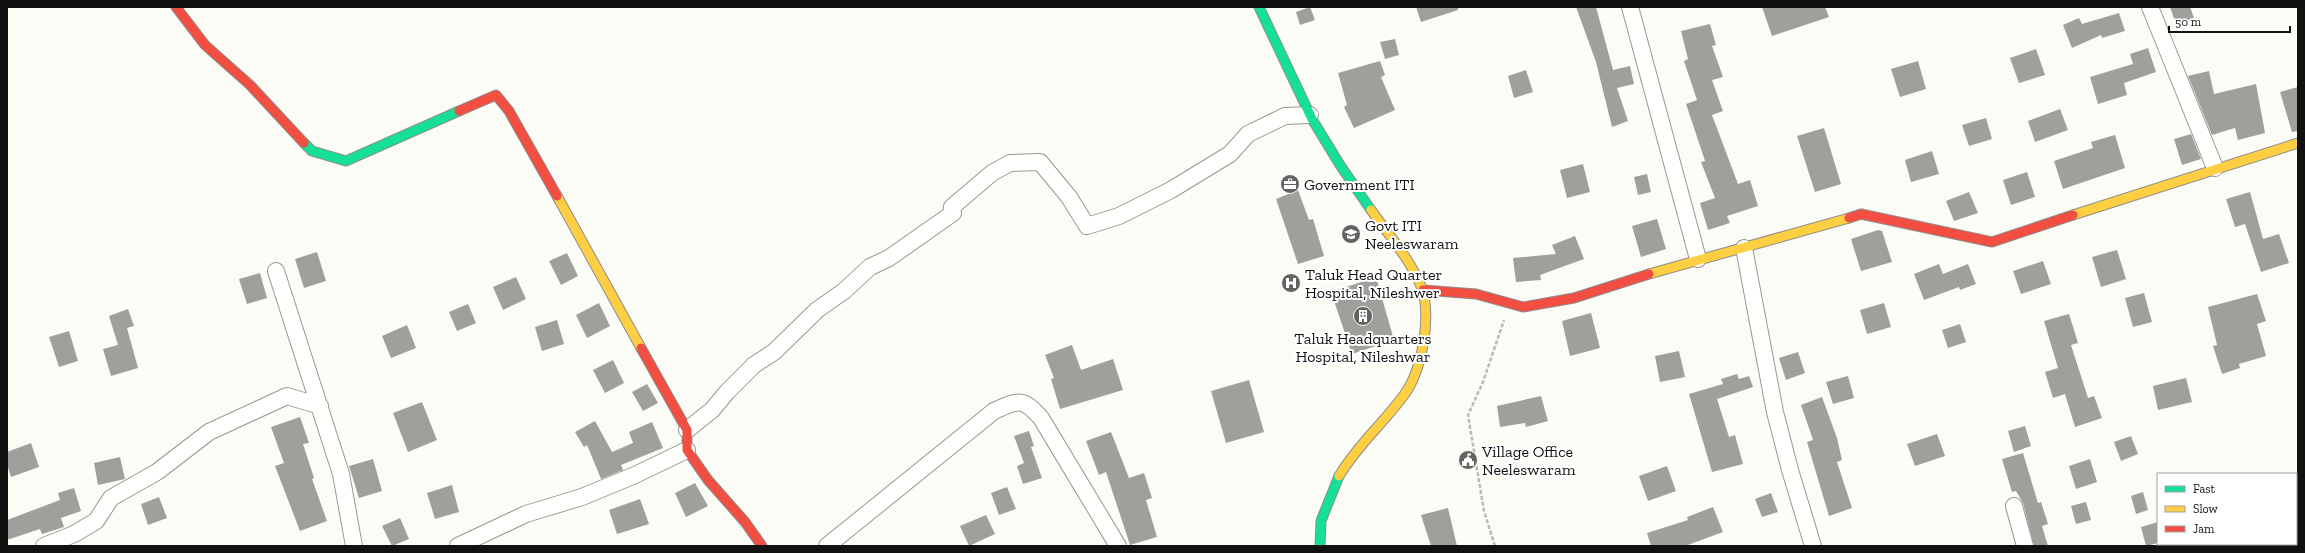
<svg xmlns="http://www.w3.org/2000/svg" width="2305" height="553" viewBox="0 0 2305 553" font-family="'Zilla Slab',serif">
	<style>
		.building { fill: #a09f9c }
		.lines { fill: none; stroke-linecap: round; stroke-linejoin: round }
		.street-casing { stroke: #979795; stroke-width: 18 }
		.fast-casing { stroke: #8d8d8b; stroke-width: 11 }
		.slow-casing { stroke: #8d8d8b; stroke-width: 11 }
		.jam-casing { stroke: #8d8d8b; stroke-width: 11 }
		.path { stroke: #b9b9b8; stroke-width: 2.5; stroke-dasharray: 4 2; stroke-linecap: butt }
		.street { stroke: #fffffe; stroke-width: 16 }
		.fast { stroke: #16e098; stroke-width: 9 }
		.slow { stroke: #ffcf43; stroke-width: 9 }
		.jam { stroke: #f24e42; stroke-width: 9 }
		.labels { text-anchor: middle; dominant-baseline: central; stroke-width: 4; stroke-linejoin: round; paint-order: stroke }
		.poi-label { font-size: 16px; fill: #111; stroke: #fff; text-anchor: start }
	</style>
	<rect width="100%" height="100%" fill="#fcfcf7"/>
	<path class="building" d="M 1310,7 L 1315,20 L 1300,25 L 1296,12 Z
		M 1416,7 L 1458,7 L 1458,10 L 1421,22 Z
		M 1576,7 L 1596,7 L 1613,70 L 1630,66 L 1634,84 L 1617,88 L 1628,121 L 1612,127 L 1596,62 Z
		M 1762,7 L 1825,7 L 1829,17 L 1772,36 Z
		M 2170,7 L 2190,7 L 2194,18 L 2176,24 Z
		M 2119,13 L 2125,31 L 2102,38 L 2101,35 L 2072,48 L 2063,25 L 2079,18 L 2082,24 Z
		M 1710,24 L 1716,45 L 1712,46 L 1723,77 L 1712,80 L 1723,111 L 1712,115 L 1738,184 L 1750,180 L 1758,206 L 1727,216 L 1730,223 L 1708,230 L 1700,203 L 1715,198 L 1701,162 L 1705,161 L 1686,104 L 1697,100 L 1684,61 L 1688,59 L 1681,31 Z
		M 1395,39 L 1399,55 L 1385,59 L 1380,42 Z
		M 2148,48 L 2156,72 L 2124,83 L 2127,95 L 2098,104 L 2090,77 L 2133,64 L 2130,54 Z
		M 2036,49 L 2045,75 L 2019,83 L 2010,58 Z
		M 1380,61 L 1385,75 L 1381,77 L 1395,110 L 1354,128 L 1344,107 L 1347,105 L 1338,73 Z
		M 1918,61 L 1926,89 L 1900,97 L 1891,69 Z
		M 1526,70 L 1533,92 L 1514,98 L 1508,76 Z
		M 2209,71 L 2214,94 L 2256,84 L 2265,133 L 2238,140 L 2235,128 L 2212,135 L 2188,76 Z
		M 2298,87 L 2298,131 L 2292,132 L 2280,92 Z
		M 2060,109 L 2068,130 L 2035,142 L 2028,121 Z
		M 1986,118 L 1992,139 L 1969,146 L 1962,125 Z
		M 1824,128 L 1841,184 L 1815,192 L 1797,136 Z
		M 2191,134 L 2201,159 L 2182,165 L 2174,139 Z
		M 2115,135 L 2125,168 L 2063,189 L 2054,161 L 2093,148 L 2091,142 Z
		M 1932,151 L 1939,174 L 1911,182 L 1905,160 Z
		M 1583,164 L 1590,192 L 1567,198 L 1560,170 Z
		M 2027,172 L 2035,197 L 2011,205 L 2003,180 Z
		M 1647,174 L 1651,192 L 1638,195 L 1634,177 Z
		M 1298,190 L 1309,220 L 1313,219 L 1324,256 L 1298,264 L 1276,199 Z
		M 1969,192 L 1978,213 L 1954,221 L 1946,201 Z
		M 2250,192 L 2263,239 L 2279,234 L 2289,263 L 2261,272 L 2245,224 L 2235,227 L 2226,199 Z
		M 1657,219 L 1666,249 L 1641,257 L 1632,226 Z
		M 1878,230 L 1882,231 L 1892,262 L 1861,271 L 1851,239 Z
		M 1575,236 L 1584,259 L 1540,275 L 1541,280 L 1516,282 L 1513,258 L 1556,254 L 1552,245 Z
		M 2117,250 L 2126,279 L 2101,287 L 2092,257 Z
		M 317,252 L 326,281 L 304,288 L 295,259 Z
		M 567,253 L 578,276 L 561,285 L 549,261 Z
		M 2043,261 L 2051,284 L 2021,294 L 2013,271 Z
		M 1939,264 L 1943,274 L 1968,264 L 1976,284 L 1960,290 L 1959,287 L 1924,300 L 1914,274 Z
		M 260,273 L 267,298 L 247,304 L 239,279 Z
		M 516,277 L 526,299 L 503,310 L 493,287 Z
		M 1376,277 L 1394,340 L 1352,354 L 1331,292 Z
		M 2144,293 L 2152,322 L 2133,327 L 2125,298 Z
		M 2257,294 L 2266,321 L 2257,324 L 2266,356 L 2239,364 L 2240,368 L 2222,374 L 2213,346 L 2217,345 L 2208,307 Z
		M 599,303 L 610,326 L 587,338 L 576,315 Z
		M 1884,303 L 1891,327 L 1867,334 L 1860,310 Z
		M 468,304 L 476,323 L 457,331 L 449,312 Z
		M 128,309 L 134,326 L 127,328 L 138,368 L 111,376 L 103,349 L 118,345 L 109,316 Z
		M 1591,313 L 1600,348 L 1570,356 L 1562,321 Z
		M 2069,314 L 2078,343 L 2071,345 L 2088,398 L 2094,396 L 2102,418 L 2075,427 L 2065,394 L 2053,398 L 2045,372 L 2058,368 L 2044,321 Z
		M 557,320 L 564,344 L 542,351 L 535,327 Z
		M 1960,324 L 1966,342 L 1948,348 L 1942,330 Z
		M 407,325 L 416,348 L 391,358 L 382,336 Z
		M 69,331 L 78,361 L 59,367 L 49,337 Z
		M 1072,345 L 1081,370 L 1113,359 L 1123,390 L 1060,409 L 1051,379 L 1054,378 L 1045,355 Z
		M 1679,351 L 1685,377 L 1660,382 L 1655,356 Z
		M 1798,352 L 1805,373 L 1786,380 L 1779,358 Z
		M 613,360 L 624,383 L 605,393 L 593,370 Z
		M 1737,374 L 1739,379 L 1749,376 L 1753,387 L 1717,399 L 1729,437 L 1735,435 L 1743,464 L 1712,472 L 1689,394 L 1723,384 L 1721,379 Z
		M 1848,376 L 1854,398 L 1833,404 L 1826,382 Z
		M 2186,378 L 2192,402 L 2158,410 L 2153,386 Z
		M 1249,380 L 1264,432 L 1226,443 L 1211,391 Z
		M 647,384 L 658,403 L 643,411 L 632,392 Z
		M 1541,396 L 1548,421 L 1526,427 L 1525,423 L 1500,427 L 1497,406 Z
		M 1822,397 L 1837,438 L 1842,460 L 1837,462 L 1852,508 L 1829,516 L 1807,442 L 1813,440 L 1801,405 Z
		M 422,402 L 437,440 L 408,452 L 393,413 Z
		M 300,417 L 309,443 L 303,444 L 314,478 L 312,479 L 327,521 L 300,531 L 275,466 L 284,463 L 271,427 Z
		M 595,421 L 612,452 L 633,443 L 629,432 L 652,422 L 663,448 L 621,465 L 623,470 L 601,479 L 587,445 L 584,447 L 575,432 Z
		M 2025,426 L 2031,446 L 2014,452 L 2008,431 Z
		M 1029,431 L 1034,446 L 1031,447 L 1042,478 L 1023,484 L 1017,466 L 1024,463 L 1014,436 Z
		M 1111,432 L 1129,478 L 1144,473 L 1152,498 L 1146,500 L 1157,537 L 1130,545 L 1106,472 L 1099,475 L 1086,441 Z
		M 1937,434 L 1945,456 L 1915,466 L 1907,444 Z
		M 2131,436 L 2138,454 L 2121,461 L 2114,442 Z
		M 31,443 L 39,467 L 11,477 L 7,464 L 7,452 Z
		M 2023,453 L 2038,503 L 2041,502 L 2048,524 L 2042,526 L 2048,546 L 2034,546 L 2023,503 L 2016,491 L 2012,492 L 2002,459 Z
		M 120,457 L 125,479 L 98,485 L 94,463 Z
		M 373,459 L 382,491 L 359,498 L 349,466 Z
		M 2090,459 L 2097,482 L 2076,489 L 2069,466 Z
		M 1667,466 L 1676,491 L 1648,501 L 1639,476 Z
		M 695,483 L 708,506 L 686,517 L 675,493 Z
		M 452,485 L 459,512 L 435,519 L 427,493 Z
		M 1007,487 L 1016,509 L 999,515 L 991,493 Z
		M 74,488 L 81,511 L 61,518 L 64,527 L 42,534 L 40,529 L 7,540 L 7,520 L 60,500 L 58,493 Z
		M 2143,492 L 2148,510 L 2136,514 L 2131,496 Z
		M 1771,493 L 1778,512 L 1762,517 L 1755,499 Z
		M 159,497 L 167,518 L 148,525 L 141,504 Z
		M 640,499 L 649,524 L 617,534 L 609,510 Z
		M 2086,502 L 2091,520 L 2076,524 L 2071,506 Z
		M 1713,507 L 1723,532 L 1685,546 L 1651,546 L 1647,533 L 1688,520 L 1687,517 Z
		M 1448,508 L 1457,546 L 1431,546 L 1421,515 Z
		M 986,515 L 995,534 L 969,546 L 960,526 Z
		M 400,518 L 409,539 L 392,546 L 382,526 Z
		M 2158,522 L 2158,543 L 2146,546 L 2141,527 Z"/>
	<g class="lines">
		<defs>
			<path id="street" d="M 1630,7 L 1698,259
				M 2150,7 L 2215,168
				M 1744,248 L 1775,412 L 1790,470 L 1813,546
				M 276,271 L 341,474 L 354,546
				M 687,430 L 712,410 L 727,392 L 754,365 L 774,352 L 817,310 L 844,291 L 870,267 L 889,258 L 953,213 L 952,207 L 992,173 L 1010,163 L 1040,162 L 1069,197 L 1087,226 L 1119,216 L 1171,190 L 1230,154 L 1248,134 L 1285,116 L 1310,115
				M 2014,506 L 2025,546
				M 44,546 L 74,534 L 96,521 L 111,498 L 157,472 L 209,432 L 287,396 L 320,406
				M 458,546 L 526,514 L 582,497 L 635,475 L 687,450
				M 827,546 L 994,411 C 1019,400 1022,397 1041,418 L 1118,546"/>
			<path id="fast" d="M 1259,7 L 1312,119 L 1340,165 L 1371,210
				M 304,143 L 312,151 L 346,161 L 459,111
				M 1320,546 L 1321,521 L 1339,476"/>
			<path id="slow" d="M 557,196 L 641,348
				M 2073,215 L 2298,143
				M 1649,274 L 1849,218
				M 1339,476 C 1359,443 1382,425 1404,395 C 1422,371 1433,313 1420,284 C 1409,258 1388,234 1371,210"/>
			<path id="jam" d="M 176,7 L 205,45 L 250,85 L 304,143
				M 459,111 L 496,95 L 509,111 L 557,196
				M 1849,218 L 1861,214 L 1992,242 L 2073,215
				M 1423,290 L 1476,294 L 1523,307 L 1574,298 L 1649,274
				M 641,348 L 687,430 L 687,450 L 708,480 L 745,522 L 762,546"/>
		</defs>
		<use href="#street" class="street-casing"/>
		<use href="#fast" class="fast-casing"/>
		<use href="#slow" class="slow-casing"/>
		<use href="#jam" class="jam-casing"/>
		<path class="path" d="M 1495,546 L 1484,511 L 1468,415 L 1483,382 L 1504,320"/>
		<use href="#street" class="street"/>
		<use href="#fast" class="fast"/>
		<use href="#slow" class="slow"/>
		<use href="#jam" class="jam"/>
	</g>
	<defs>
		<symbol id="office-disc" viewBox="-11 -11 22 22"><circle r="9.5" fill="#636362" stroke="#fff"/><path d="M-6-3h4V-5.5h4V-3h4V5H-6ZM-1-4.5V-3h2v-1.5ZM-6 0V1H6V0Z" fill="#fff"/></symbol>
		<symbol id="university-disc" viewBox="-11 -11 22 22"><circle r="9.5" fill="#636362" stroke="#fff"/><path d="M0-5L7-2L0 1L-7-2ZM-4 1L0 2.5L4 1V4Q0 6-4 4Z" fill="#fff"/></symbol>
		<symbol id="hospital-disc" viewBox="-11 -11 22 22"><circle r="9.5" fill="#636362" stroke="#fff"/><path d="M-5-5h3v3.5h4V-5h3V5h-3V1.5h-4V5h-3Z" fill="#fff"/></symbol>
		<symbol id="building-disc" viewBox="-11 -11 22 22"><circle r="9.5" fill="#636362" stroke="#fff"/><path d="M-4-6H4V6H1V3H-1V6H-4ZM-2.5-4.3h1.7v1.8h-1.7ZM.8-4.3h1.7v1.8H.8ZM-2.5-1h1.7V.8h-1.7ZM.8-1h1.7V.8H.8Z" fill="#fff"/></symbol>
		<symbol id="civic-disc" viewBox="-11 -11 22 22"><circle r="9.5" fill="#636362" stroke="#fff"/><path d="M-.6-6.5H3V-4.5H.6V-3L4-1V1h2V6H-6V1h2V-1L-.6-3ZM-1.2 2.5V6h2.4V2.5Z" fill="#fff"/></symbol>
	</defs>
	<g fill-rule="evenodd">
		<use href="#office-disc" x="1279" y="173" width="22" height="22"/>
		<use href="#university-disc" x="1340" y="223" width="22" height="22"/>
		<use href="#hospital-disc" x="1280" y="272" width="22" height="22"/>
		<use href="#building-disc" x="1352" y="305" width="22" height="22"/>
		<use href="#civic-disc" x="1457" y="449" width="22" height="22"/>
	</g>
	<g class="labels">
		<g class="poi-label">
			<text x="1304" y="184">Government ITI</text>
			<text x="1365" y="225">Govt ITI<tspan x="1365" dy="18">Neeleswaram</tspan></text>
			<text x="1305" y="274">Taluk Head Quarter<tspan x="1305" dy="18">Hospital, Nileshwer</tspan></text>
			<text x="1363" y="338" text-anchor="middle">Taluk Headquarters<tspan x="1363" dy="18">Hospital, Nileshwar</tspan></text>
			<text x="1482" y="451">Village Office<tspan x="1482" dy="18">Neeleswaram</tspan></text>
		</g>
	</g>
	<rect width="2305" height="553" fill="none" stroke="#111111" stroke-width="16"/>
	<rect x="2157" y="473" width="140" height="72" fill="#ffffff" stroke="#a0a0a0"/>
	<rect x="2165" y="486" width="20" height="6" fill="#16e098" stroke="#a0a0a0"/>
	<text x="2193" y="493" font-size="12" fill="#111111">Fast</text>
	<rect x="2165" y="506" width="20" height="6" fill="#ffcf43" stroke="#a0a0a0"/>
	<text x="2193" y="513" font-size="12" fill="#111111">Slow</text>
	<rect x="2165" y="526" width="20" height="6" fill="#f24e42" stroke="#a0a0a0"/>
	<text x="2193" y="533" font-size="12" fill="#111111">Jam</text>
	<path d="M2169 26v6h121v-6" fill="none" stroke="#111111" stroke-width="2"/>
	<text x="2175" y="26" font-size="12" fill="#111111" stroke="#ffffff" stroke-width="3" paint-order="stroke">50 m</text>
</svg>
